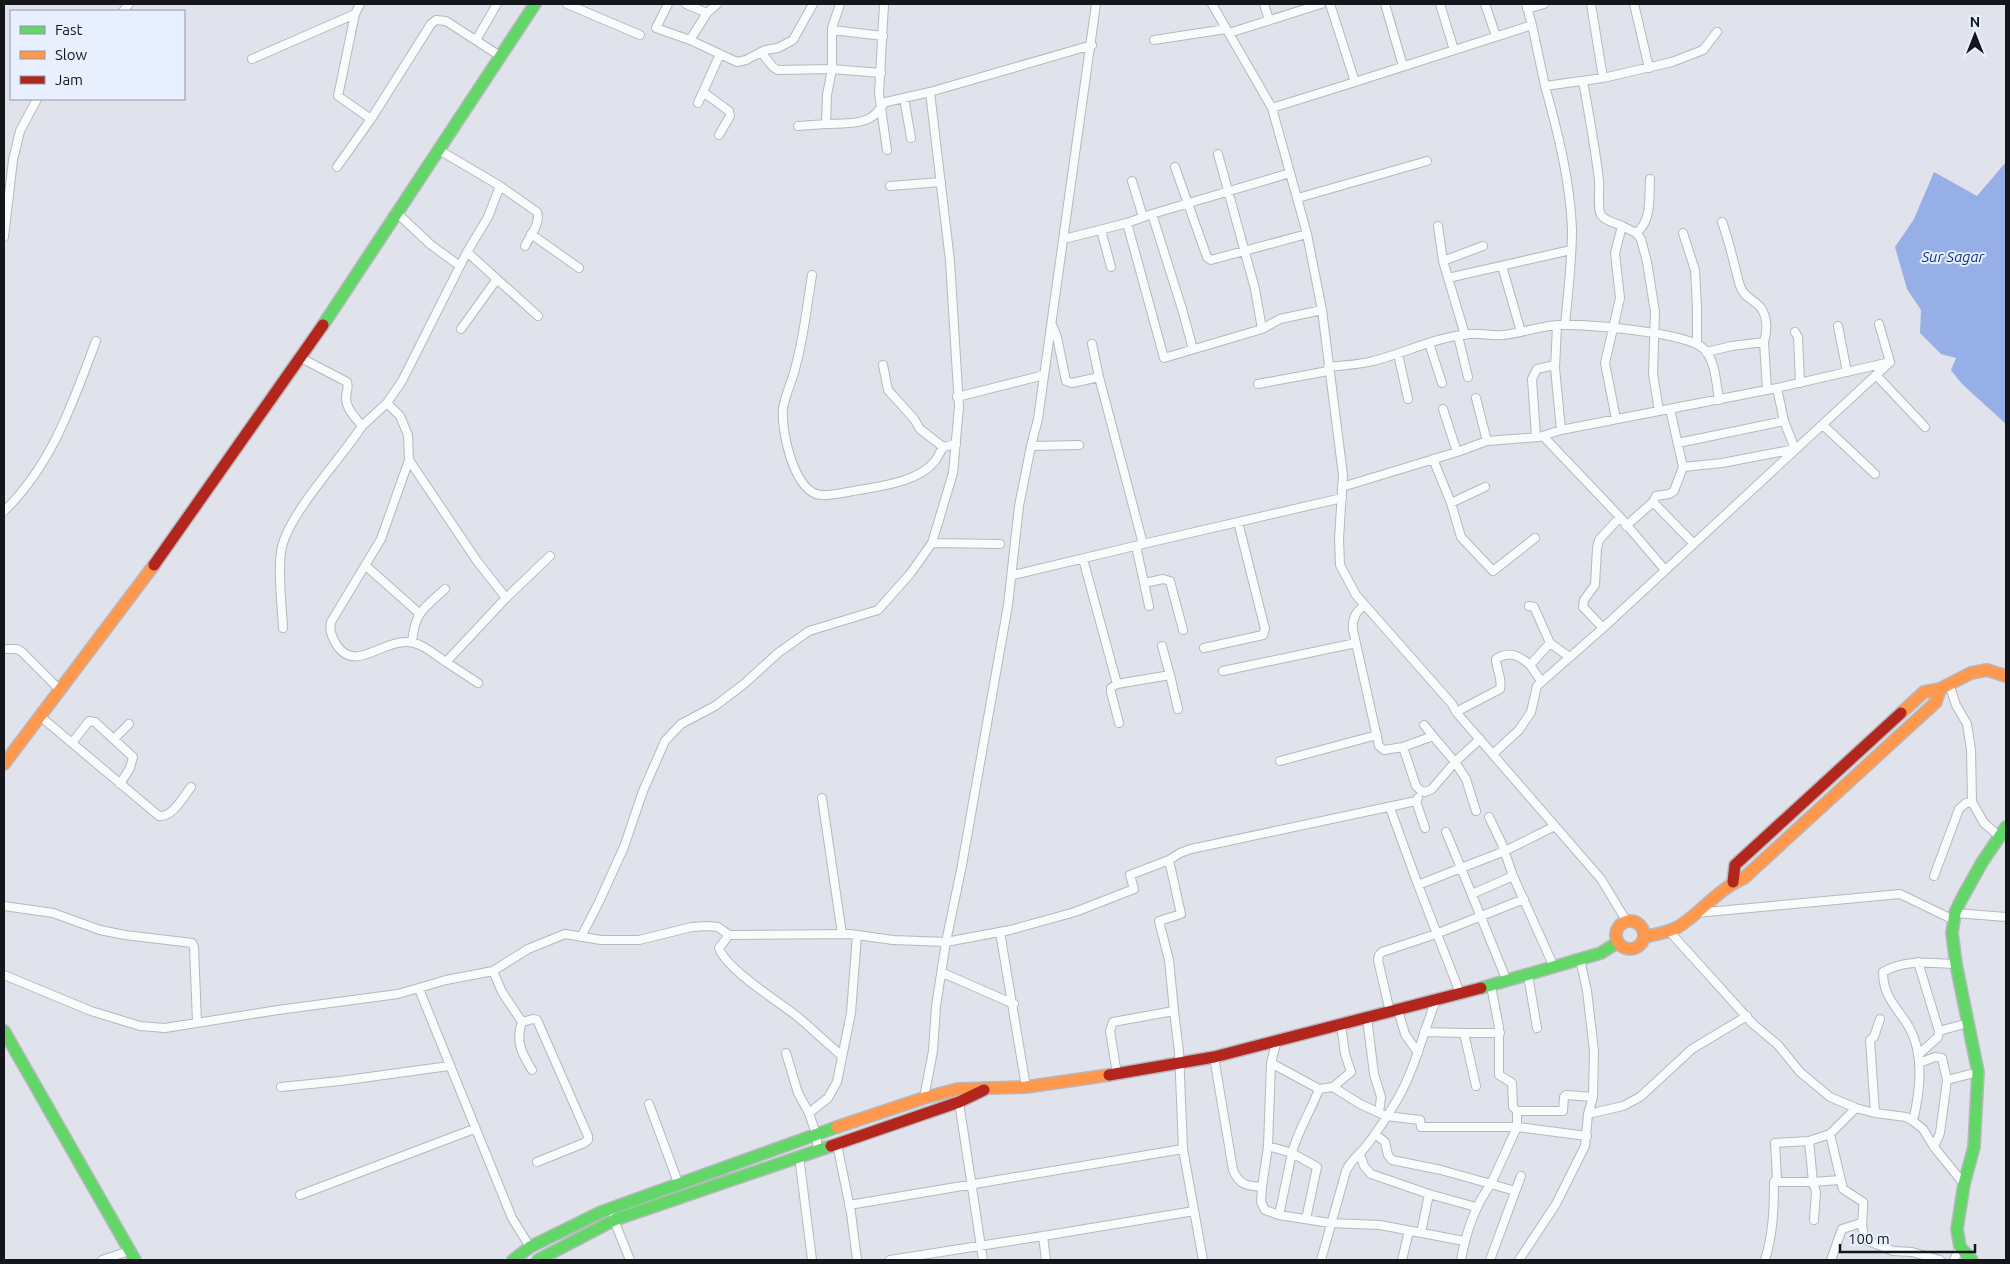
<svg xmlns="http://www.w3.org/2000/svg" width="2010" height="1264" viewBox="0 0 2010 1264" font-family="Ubuntu,sans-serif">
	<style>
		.water { fill: #96afe7 }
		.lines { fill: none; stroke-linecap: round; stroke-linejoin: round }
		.street-casing { stroke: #b6b8be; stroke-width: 10 }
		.fast-casing { stroke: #b6b8be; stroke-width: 14 }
		.slow-casing { stroke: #b6b8be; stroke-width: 14 }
		.jam-casing { stroke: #b6b8be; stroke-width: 14 }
		.street { stroke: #fafbfc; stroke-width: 8 }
		.fast { stroke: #63d668; stroke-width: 11 }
		.slow { stroke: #ff974d; stroke-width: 11 }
		.jam { stroke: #b3261e; stroke-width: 11 }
		.labels { text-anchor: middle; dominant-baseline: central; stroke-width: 4; stroke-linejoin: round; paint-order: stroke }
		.water-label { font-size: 15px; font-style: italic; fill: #102e85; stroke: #e8effe }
	</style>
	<rect width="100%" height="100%" fill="#e0e3eb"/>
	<path class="water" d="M 2006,162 L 2006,424 L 1962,384 L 1951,370 L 1956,358 L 1941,354 L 1920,333 L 1921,310 L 1907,289 L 1895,247 L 1914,219 L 1934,172 L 1977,196 Z"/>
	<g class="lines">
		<defs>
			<path id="street" d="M 567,4 L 640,35
				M 668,4 L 656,28 L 690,40
				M 686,4 L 707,13
				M 717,4 L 707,13 L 690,40 L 737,62 L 746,60 L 765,50 L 778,48 L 793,40 L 813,4
				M 840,4 L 832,28 L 832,69 L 827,95 L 826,124 C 840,123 862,125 873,116 C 879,112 881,106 886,102 L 930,92
				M 884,4 L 879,94 L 887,150
				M 1096,4 L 1038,419 L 1031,446 L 1019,506 L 1008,605 L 962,865 L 946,942 L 1010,930 L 1075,912 L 1134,889 L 1130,875 L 1169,860 L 1181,914 L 1159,921 L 1169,960 L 1174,1011
				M 1212,4 L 1272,108 L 1307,234 L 1322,310 L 1343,475 L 1339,539 L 1340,565 L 1356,595 L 1452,704 L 1456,712 L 1601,879 L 1627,922
				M 1264,4 L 1269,20
				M 1385,4 L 1403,66
				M 1440,4 L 1454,50
				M 1485,4 L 1496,36
				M 1634,4 L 1649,68
				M 1527,9 L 1544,4
				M 123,11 L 129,4
				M 355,14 L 338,96 L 371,119
				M 1532,25 L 1545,86 L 1603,78 L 1591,4
				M 832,30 L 883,36
				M 1229,33 L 1321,4
				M 476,40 L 497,4
				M 1154,40 L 1226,29
				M 761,52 L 773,67 L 778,70 L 832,69 L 881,73
				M 252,59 L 355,14 L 360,4
				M 1603,78 L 1672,62 L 1703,50 L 1717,32
				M 1583,81 C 1589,114 1595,147 1599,180 C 1600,189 1597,209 1601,215 C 1605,221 1615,223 1622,226 L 1615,253 L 1620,298 L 1605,363 L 1616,419
				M 1355,82 L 1532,25 L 1526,4
				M 1545,86 C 1558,133 1570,180 1572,229 C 1572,261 1568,294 1565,325
				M 703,92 L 729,111 L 730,116 L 719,135
				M 904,98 L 911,138
				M 698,103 L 720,54
				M 1272,108 L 1355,82 L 1330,4
				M 798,126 L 826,124
				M 439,150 L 500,186 L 537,212 C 541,223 530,236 525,246
				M 1218,154 L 1255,289 L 1262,329 L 1280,319 L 1322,310
				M 337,167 L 371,119 L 431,24 L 436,20 L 446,21 L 500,56
				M 1175,167 L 1207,257 L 1211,260 L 1307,234
				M 1132,181 L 1143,217
				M 890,186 L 941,182
				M 1298,198 L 1427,161
				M 1152,214 L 1290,173
				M 1722,222 C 1730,243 1734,265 1740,286 C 1744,298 1755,300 1761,308 C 1768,318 1767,332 1764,342
				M 1127,223 L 1152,214 L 1182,309 L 1193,349
				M 1438,226 L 1443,261
				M 1622,226 L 1636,233 L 1641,239 L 1647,262 L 1655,312 L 1653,374 L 1659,411
				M 1101,230 L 1111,267
				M 1636,233 C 1652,222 1649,197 1650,179
				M 1683,233 L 1695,270 L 1697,308 L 1697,344
				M 531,234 L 579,268
				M 4,237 L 13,160 L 20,131 L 37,99
				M 1064,239 L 1127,223 L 1164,358 L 1262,329
				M 467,252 L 488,217 L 500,186
				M 460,266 L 467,252 L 538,316
				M 1502,266 L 1521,332
				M 812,275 C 807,305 804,336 796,365 C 793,380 785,394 783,409 C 781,431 793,485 816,494 C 826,498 854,490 865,489 C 888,485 920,480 935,461 C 938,457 940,452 943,447 L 956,444
				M 1448,278 L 1571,250
				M 1879,324 L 1890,362
				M 1052,325 L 1057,337 L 1066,381 L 1072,383 L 1099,377 L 1143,544 L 1342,498
				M 1557,325 L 1555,368 L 1561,430
				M 1838,326 L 1847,372
				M 461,329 L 497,279
				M 1795,332 L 1798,337 L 1800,383
				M 1465,335 L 1443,261 L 1483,246
				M 1458,336 L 1468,377
				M 1429,343 L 1442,383
				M 1092,344 L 1099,377
				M 1706,352 L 1732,346 L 1764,342 L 1767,390
				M 1398,354 L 1408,399
				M 883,365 L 888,390 L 914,419 L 920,429 L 943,447
				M 1328,367 C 1343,365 1359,365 1373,361 C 1405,353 1436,337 1469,334 C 1480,333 1492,336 1503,335 C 1522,333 1540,326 1559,325 C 1585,324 1687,332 1704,349 C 1716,362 1716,383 1719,400
				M 1877,376 L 1925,427
				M 1258,384 L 1328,371
				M 957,397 L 1044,375
				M 1476,398 L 1487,441
				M 387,403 L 402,381 L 460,266 L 431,245 L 397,213
				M 1443,409 L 1457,452
				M 1670,409 L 1683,467 L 1722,463 L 1795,449 L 1784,421 L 1777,388
				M 1823,425 L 1875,474
				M 362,426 L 387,403 L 400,416 L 408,435 L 409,460 L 381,539 L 331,622 C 329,631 332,636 336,644 C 354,673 380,642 405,642 C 421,641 433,654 446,662 L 506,598 L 550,556
				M 1543,436 L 1620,517 L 1665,570
				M 1536,437 L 1532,379 L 1537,369 L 1555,365
				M 1678,443 L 1784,421
				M 1031,446 L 1079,445
				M 1433,459 L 1451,503 L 1461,537 L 1493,571 L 1535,538
				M 409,460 L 477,561 L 506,598
				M 1342,487 L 1457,452 L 1487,441 L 1539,437 L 1561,430 L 1777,388 L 1890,362 L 1603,628 L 1537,686 L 1531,712 L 1519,730 L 1493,754
				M 1653,502 L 1656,496 L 1669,494 L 1674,491 L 1683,467
				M 1451,503 L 1485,487
				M 4,511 C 52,465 73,402 96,341
				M 1626,526 L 1653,502 L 1693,543
				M 932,543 L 1000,544
				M 1136,546 L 1149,606
				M 1083,559 L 1117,684 L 1170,675 L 1162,646
				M 366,566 L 419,613
				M 1013,575 L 1143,544
				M 1145,583 L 1163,579 L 1170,581 L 1183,630
				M 1365,605 C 1355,612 1352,619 1353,630 L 1379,746 L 1384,750 L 1403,747
				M 1529,606 L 1534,607 L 1550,643
				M 283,628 C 282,607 277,567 282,547 C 290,512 341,459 362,426 C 356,418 346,409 346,398 C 346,392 349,388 347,382 L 301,358
				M 1603,628 L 1583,607 L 1584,600 L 1595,585 L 1597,548 L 1599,540 L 1620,517
				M 412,642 C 415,612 423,609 445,589
				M 1204,648 L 1263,635 L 1265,629 L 1238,522
				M 4,649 L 17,649 L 22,652 L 61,691
				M 446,662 L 478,683
				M 1223,671 L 1356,643
				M 1170,675 L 1178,709
				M 1541,681 L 1530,665 L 1550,643 L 1568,656
				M 1117,684 L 1111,688 L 1111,692 L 1119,723
				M 1949,684 L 1956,705 L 1967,724 L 1971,750 L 1972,802 L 1984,823 L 2000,837
				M 1456,712 L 1500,689 C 1503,679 1496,669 1496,659 C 1509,650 1520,656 1530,665
				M 41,717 L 159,816 C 173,817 183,797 191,787
				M 1424,725 L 1433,736 L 1403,747 L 1416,786 L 1421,791 L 1425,792 L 1432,789 L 1455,762 L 1480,739
				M 1433,736 L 1455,762 L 1466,779 L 1476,811
				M 114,739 L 129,724
				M 72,743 L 89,721 L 95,722 L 133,757 L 130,768 L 120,784
				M 1280,761 L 1377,735
				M 822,798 L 842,934
				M 1418,798 L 1416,801 L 1425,828
				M 1390,808 L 1418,885 L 1460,993
				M 1489,817 L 1502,844 L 1513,876 L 1554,967
				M 1169,860 L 1180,853 L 1191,849 L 1416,801
				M 1934,876 L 1959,809 L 1966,803 L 1972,802
				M 1418,885 L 1461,868 L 1446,832
				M 1472,894 L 1513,876
				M 4,906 L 53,913 L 100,930 L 125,935 L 192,943 L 194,947 L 197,1022
				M 1696,913 L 1900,894 L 1954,920
				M 1955,913 L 2006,917
				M 1669,931 L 1753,1024 L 1778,1045 L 1800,1072 L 1830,1097 L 1856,1108 L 1875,1113 L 1906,1117 L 1913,1121 L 1923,1129 L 1934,1147 L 1964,1184
				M 1000,932 L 1026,1087
				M 729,935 L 719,948 C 726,969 779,1002 798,1017 C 813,1030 827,1043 842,1056
				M 581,937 L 599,902 L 624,847 L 643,791 L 665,741 L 681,724 L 715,706 L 744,684 L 778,653 L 809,631 L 878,610 L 910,574 L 932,543 L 953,473 L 959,407 L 950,261 L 930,92 L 1092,45
				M 1918,962 L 1939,1031
				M 943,973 L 1014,1004
				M 4,975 L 91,1011 L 140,1026 L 165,1028 L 278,1010 L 398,994 L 446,980 L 493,971
				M 1528,975 L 1537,1028
				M 1507,981 L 1461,868 L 1505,851 L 1555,826
				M 419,989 L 512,1218 L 530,1247
				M 1398,1010 L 1405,1034 L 1418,1053
				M 1390,1012 L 1378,960 L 1379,955 L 1382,952 L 1436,934 L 1524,899
				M 1367,1018 L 1374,1074 L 1381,1097 L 1379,1113
				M 522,1022 L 533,1019 L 537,1020 L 588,1136 L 588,1140 L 584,1143 L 537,1162
				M 1424,1032 L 1464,1033
				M 786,1053 L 798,1093 L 809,1113
				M 1918,1055 L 1938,1037 L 1939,1031 L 1968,1023
				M 1214,1057 L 1233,1170 C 1239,1185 1247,1186 1262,1187 L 1261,1202 L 1265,1210 L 1279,1215 L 1330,1223 L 1380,1225 L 1464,1241
				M 1271,1063 L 1319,1089 L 1333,1087 L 1360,1104 L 1386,1116 L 1420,1120 L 1421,1127 L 1517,1127 L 1517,1111 L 1513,1107 L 1512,1083 L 1499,1075 L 1499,1027 L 1491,986
				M 1919,1063 L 1935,1057 L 1942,1058 L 1947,1080
				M 532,1070 C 522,1054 515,1041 522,1022 L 502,992 L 493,971 L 528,949 L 565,934 L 601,940 L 639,940 L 692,927 L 708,926 L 718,927 L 729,935 L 850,934 L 893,940 L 946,942 L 936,1006 L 933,1051 L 924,1098
				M 1476,1086 L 1464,1033 L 1500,1033
				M 281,1087 L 340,1081 L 449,1066
				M 1333,1087 L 1351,1072 L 1345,1054 L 1341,1024
				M 959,1102 L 983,1260
				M 649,1104 L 679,1185
				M 1856,1108 L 1830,1134 L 1843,1189 L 1863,1202 C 1864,1216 1859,1227 1866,1240 L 1893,1251 L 1912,1252 L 1940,1260
				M 1517,1111 L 1563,1111 L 1564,1097 L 1566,1095 L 1593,1097
				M 1875,1113 L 1870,1040 L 1874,1037 L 1880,1019
				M 1588,1114 L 1623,1106 L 1640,1097 L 1692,1049 L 1747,1016
				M 1913,1121 C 1920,1092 1925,1055 1909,1027 C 1897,1007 1883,997 1883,972 C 1906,959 1931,963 1956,964
				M 1375,1134 L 1385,1142 L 1388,1155 L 1392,1160 L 1441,1170 L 1491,1184 C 1474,1207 1466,1232 1461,1260
				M 837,1144 L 851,1213 L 857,1260
				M 1268,1146 L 1292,1153 C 1298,1130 1311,1111 1319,1089
				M 1934,1147 L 1940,1133 L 1947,1080 L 1978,1072
				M 818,1149 L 816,1134 L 809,1113 L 828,1098 L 837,1082 L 851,1013 L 857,935
				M 1183,1149 L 1203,1260
				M 1360,1154 L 1364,1166 L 1371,1174 L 1429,1194 L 1476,1207
				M 799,1156 L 812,1260
				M 1774,1182 L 1813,1182 L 1809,1141
				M 1262,1187 L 1268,1146 L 1271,1063 L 1277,1040
				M 1515,1191 L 1491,1184 L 1517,1127 L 1587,1136
				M 300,1195 L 474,1129
				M 849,1205 L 1183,1149 L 1179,1052 L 1174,1011 L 1113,1022 L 1110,1031 L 1117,1074
				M 1279,1215 L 1292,1153 L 1317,1167 L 1306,1219
				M 613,1218 L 630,1260
				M 1814,1220 L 1816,1192 L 1813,1182 L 1840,1180
				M 1421,1233 L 1429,1194
				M 1043,1236 L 1194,1211
				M 102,1260 L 129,1251
				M 890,1260 L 1043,1236 L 1046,1260
				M 1321,1260 L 1346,1171 C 1350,1161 1360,1154 1367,1145 C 1378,1131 1388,1115 1397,1100 C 1415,1069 1423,1033 1436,1000
				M 1402,1260 L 1409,1231
				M 1490,1260 L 1521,1176
				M 1519,1260 L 1556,1204 L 1585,1146 L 1588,1114 L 1593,1097 L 1594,1051 L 1587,991 L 1580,959
				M 1765,1260 C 1773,1234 1774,1209 1774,1182 L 1777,1178 L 1775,1143 L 1809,1141 L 1830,1134
				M 1831,1260 L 1842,1229 L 1861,1223
				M 1954,1260 L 1960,1247"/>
			<path id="fast" d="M 323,325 L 535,4
				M 1481,988 L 1601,953 L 1618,942
				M 4,1031 L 135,1260
				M 513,1260 L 530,1247 L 601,1212 L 837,1127
				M 538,1260 L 614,1220 L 831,1146
				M 1972,1260 L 1960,1247 L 1957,1229 L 1964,1184 L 1974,1147 L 1978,1072 L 1956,964 L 1952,933 L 1955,913 L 1960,902 L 1981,864 L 2006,827"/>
			<path id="slow" d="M 1901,713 L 1924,692 L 1940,689 L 1971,673 L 1987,670 L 2006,676
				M 4,764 L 154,565
				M1616 935a14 14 0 1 1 28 0a14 14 0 1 1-28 0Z
				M 1644,937 C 1656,934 1667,933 1678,927 C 1702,912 1718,889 1744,878 L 1936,702 L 1940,689
				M 837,1127 L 924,1098 L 958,1089 L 1026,1087 L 1109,1075"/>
			<path id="jam" d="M 154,565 L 323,325
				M 1733,882 L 1735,865 L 1901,713
				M 1109,1075 L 1214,1057 L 1481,988
				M 831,1146 L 959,1102 L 984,1090"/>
		</defs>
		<use href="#street" class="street-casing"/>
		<use href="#fast" class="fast-casing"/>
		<use href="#slow" class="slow-casing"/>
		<use href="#jam" class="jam-casing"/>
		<use href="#street" class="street"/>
		<use href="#fast" class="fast"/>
		<use href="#slow" class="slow"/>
		<use href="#jam" class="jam"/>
	</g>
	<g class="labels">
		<g class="water-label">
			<text x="1953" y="256">Sur Sagar</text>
		</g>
	</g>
	<rect width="2010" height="1264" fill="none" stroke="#14161b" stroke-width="10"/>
	<rect x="10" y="10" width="175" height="90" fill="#e8effe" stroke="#9398a3"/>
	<rect x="20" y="26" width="25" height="8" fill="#63d668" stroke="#9398a3"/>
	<text x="55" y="35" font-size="15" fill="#14161b">Fast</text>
	<rect x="20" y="51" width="25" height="8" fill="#ff974d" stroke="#9398a3"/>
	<text x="55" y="60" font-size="15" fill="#14161b">Slow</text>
	<rect x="20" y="76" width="25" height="8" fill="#b3261e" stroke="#9398a3"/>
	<text x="55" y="85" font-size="15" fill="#14161b">Jam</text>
	<g transform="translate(1975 35)" stroke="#e8effe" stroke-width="4" paint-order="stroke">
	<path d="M0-4L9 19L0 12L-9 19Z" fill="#14161b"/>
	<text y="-8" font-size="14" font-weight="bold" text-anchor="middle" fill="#14161b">N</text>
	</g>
	<path d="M1840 1244v8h135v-8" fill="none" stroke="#14161b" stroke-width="2.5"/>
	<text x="1848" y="1244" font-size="15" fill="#14161b" stroke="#e8effe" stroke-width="4" paint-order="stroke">100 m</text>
</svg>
